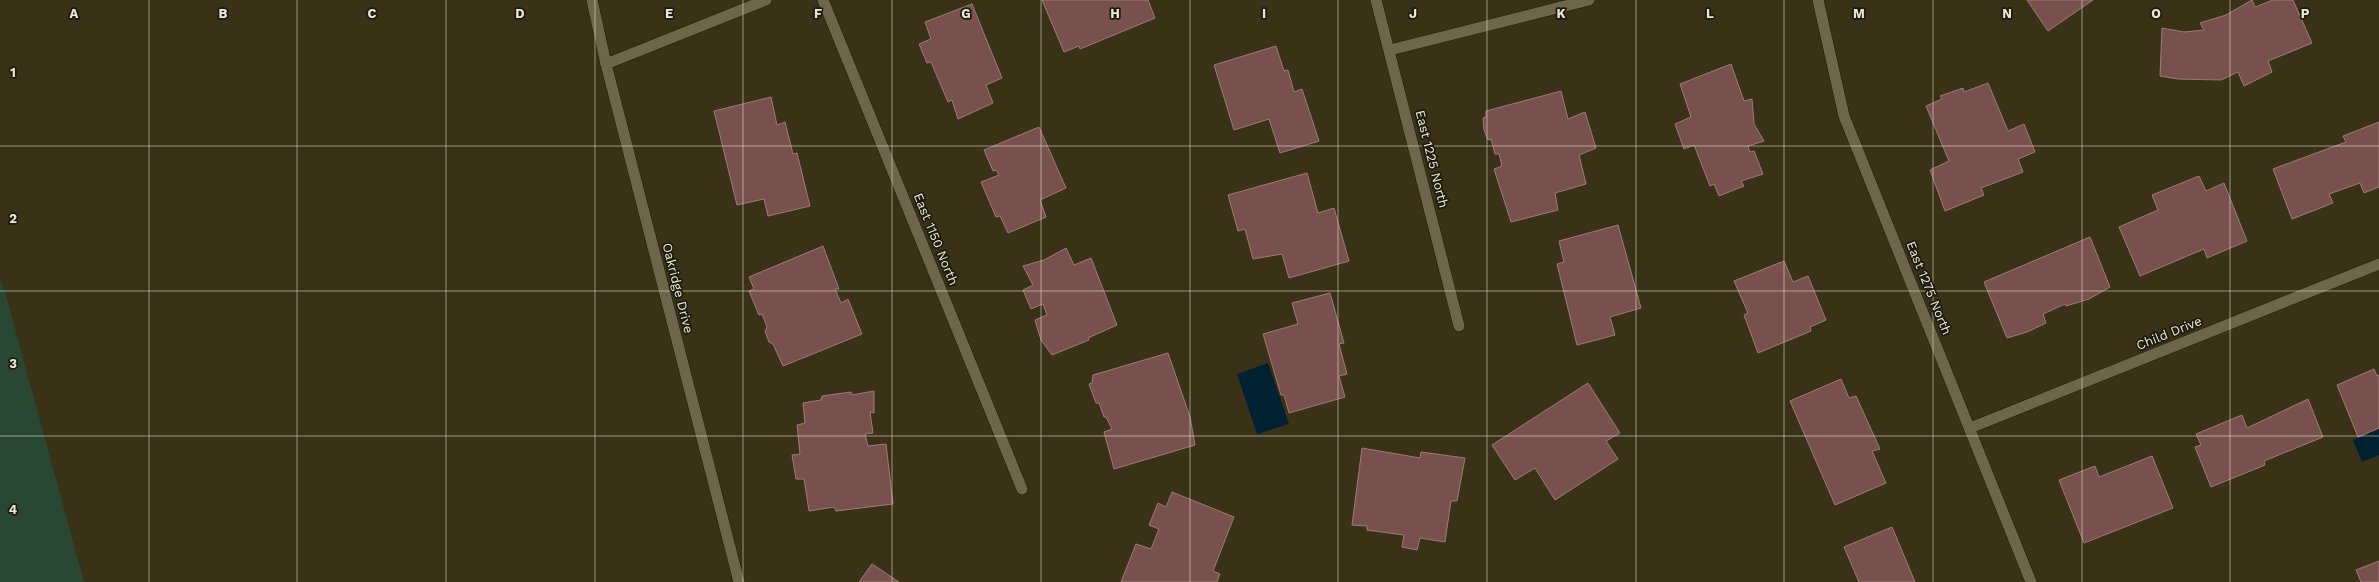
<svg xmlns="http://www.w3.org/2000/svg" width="2379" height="582" viewBox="0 0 2379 582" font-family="'Work Sans',sans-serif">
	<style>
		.green { fill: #284833 }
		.water { fill: #002132 }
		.building { fill: #78514f; stroke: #9e7b79 }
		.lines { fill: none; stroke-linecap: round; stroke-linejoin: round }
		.minor-casing { stroke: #201a01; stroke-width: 12 }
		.tertiary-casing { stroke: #201a01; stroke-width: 12 }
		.minor { stroke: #6d664a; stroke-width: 11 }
		.tertiary { stroke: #6d664a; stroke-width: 11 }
		.grid { fill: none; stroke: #ece8d8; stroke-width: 1; stroke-opacity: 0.55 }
		.labels { text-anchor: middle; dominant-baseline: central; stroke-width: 3.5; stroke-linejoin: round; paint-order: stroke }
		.street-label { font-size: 13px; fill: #ece8d8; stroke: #1d1a0e }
		.grid-label { font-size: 13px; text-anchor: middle; font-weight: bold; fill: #ece8d8; stroke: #1d1a0e; stroke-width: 3.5; stroke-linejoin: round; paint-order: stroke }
	</style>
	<rect width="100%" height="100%" fill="#393217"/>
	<path class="green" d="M 0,279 L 5,292 L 84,582 L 0,582 Z"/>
	<path class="water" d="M 1268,363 L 1289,424 L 1257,434 L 1237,374 Z
		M 2379,429 L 2379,455 L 2362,462 L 2353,440 Z"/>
	<path class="building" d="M 1042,0 L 1148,0 L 1155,18 L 1080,49 L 1079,46 L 1064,52 Z
		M 2027,0 L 2093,0 L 2048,31 Z
		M 2252,0 L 2255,7 L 2273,0 L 2293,0 L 2312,43 L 2268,61 L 2272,72 L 2244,86 L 2238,72 L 2221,80 L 2178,79 L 2160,76 L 2162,28 L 2184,32 L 2204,30 L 2200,23 L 2226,15 Z
		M 972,4 L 1002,78 L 986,85 L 993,103 L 958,119 L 952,100 L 948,102 L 931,62 L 927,63 L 919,44 L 931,39 L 925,22 Z
		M 1276,46 L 1284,71 L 1288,70 L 1294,92 L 1302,89 L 1319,141 L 1280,153 L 1269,119 L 1234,130 L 1214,65 Z
		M 1731,64 L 1744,101 L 1752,99 L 1754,124 L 1764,141 L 1748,146 L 1750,152 L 1754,151 L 1763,174 L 1741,181 L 1744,186 L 1719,196 L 1714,184 L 1710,186 L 1694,145 L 1684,149 L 1675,124 L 1691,117 L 1680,84 Z
		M 1988,83 L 2008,131 L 2024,124 L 2035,152 L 2018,159 L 2023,172 L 1981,188 L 1984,195 L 1945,211 L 1930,170 L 1949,161 L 1926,106 L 1942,99 L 1940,96 L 1963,88 L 1964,92 Z
		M 1561,91 L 1568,119 L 1585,112 L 1596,148 L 1579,155 L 1586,184 L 1555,193 L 1558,210 L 1511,222 L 1494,169 L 1502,166 L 1499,154 L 1495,154 L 1491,139 L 1488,140 L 1484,130 L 1483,118 L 1486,117 L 1486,111 Z
		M 771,97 L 777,125 L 785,122 L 793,154 L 797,153 L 810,206 L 768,216 L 764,199 L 737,205 L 714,111 Z
		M 2379,122 L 2379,187 L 2364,193 L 2360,183 L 2329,194 L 2333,203 L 2292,219 L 2273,169 L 2346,142 L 2343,136 Z
		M 1039,127 L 1066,188 L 1040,200 L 1046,217 L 1008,233 L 1000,216 L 996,217 L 981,182 L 999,175 L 996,170 L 993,171 L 984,150 Z
		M 1307,173 L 1318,213 L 1334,208 L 1349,261 L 1289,278 L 1282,254 L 1253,259 L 1245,229 L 1238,231 L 1228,195 Z
		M 2199,176 L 2206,191 L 2224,183 L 2247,241 L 2207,258 L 2204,249 L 2140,276 L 2119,227 L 2158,210 L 2152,195 Z
		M 1618,225 L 1641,308 L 1610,317 L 1615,335 L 1577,345 L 1557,264 L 1564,262 L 1559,241 Z
		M 2090,237 L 2110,287 L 2089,299 L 2066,306 L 2065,304 L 2043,314 L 2046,323 L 2027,332 L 2007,338 L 1984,282 Z
		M 823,246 L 839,289 L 835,289 L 841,303 L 848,299 L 862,334 L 783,366 L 773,344 L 769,342 L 765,331 L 767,327 L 762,314 L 759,315 L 749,291 L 754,289 L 749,277 Z
		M 1066,248 L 1074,265 L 1091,258 L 1117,325 L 1088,338 L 1089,340 L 1052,355 L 1041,340 L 1035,320 L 1047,315 L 1043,304 L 1031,309 L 1023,290 L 1033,285 L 1023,266 L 1044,260 Z
		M 1784,261 L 1793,282 L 1808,276 L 1826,320 L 1810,327 L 1811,331 L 1758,353 L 1744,315 L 1748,313 L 1734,281 Z
		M 1330,293 L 1344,343 L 1339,344 L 1347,374 L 1339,376 L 1345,397 L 1289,413 L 1284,395 L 1281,395 L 1263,334 L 1298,324 L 1292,303 Z
		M 1168,353 L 1190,417 L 1195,445 L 1114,469 L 1104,432 L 1112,429 L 1106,417 L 1104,417 L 1099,403 L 1096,403 L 1089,384 L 1092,383 L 1093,375 Z
		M 2374,369 L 2377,376 L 2379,375 L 2379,428 L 2358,437 L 2337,385 Z
		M 1841,379 L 1849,398 L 1856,396 L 1880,449 L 1872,451 L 1886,483 L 1835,505 L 1790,401 Z
		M 1588,383 L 1620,433 L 1606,441 L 1618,459 L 1555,500 L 1535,468 L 1515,480 L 1492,445 Z
		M 874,391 L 874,413 L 870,412 L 873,433 L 865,434 L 868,446 L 886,444 L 893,504 L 836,511 L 834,507 L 809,511 L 804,479 L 796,479 L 792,455 L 800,454 L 797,425 L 805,423 L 803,403 L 821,400 L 822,396 L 851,392 L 852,395 Z
		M 2308,399 L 2323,437 L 2264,461 L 2265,465 L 2211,487 L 2195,447 L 2201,445 L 2196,434 L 2242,415 L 2247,428 Z
		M 1362,448 L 1420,458 L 1421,452 L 1465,458 L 1457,501 L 1451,501 L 1445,542 L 1420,538 L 1417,550 L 1402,547 L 1404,535 L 1367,530 L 1367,526 L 1352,525 Z
		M 2152,456 L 2173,508 L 2084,543 L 2059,480 L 2095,466 L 2099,477 Z
		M 1172,492 L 1234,517 L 1213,571 L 1220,574 L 1217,582 L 1121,582 L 1136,544 L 1151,549 L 1159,529 L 1149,525 L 1158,503 L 1166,507 Z
		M 1892,527 L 1915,582 L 1859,582 L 1844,547 Z
		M 2379,561 L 2379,582 L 2361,582 L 2356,570 Z
		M 872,564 L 899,582 L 859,582 Z"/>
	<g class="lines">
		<defs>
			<path id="minor" d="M 823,0 L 1022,489
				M 1376,0 L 1459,326
				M 1818,0 L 1844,116 L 2031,582
				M 1390,50 L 1589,0
				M 606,64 L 766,0
				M 1970,428 L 2379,264"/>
			<path id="tertiary" d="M 592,0 L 606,64 L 739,582"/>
		</defs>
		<use href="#minor" class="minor-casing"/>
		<use href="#tertiary" class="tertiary-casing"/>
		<use href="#minor" class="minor"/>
		<use href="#tertiary" class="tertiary"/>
	</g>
	<path class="grid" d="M 149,0 L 149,582M 297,0 L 297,582M 446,0 L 446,582M 595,0 L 595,582M 743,0 L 743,582M 892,0 L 892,582M 1041,0 L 1041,582M 1190,0 L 1190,582M 1338,0 L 1338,582M 1487,0 L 1487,582M 1636,0 L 1636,582M 1784,0 L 1784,582M 1933,0 L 1933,582M 2082,0 L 2082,582M 2230,0 L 2230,582M 0,146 L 2379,146M 0,291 L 2379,291M 0,436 L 2379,436"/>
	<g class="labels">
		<g class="street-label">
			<text transform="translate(1432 159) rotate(76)">East 1225 North</text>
			<text transform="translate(936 239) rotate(68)">East 1150 North</text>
			<text transform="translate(678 288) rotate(76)">Oakridge Drive</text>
			<text transform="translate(1929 288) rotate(68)">East 1275 North</text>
			<text transform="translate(2169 333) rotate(-22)">Child Drive</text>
		</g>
	</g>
	<g class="grid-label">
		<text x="74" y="18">A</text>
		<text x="223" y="18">B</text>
		<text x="372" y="18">C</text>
		<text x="520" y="18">D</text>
		<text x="669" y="18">E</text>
		<text x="818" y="18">F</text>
		<text x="966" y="18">G</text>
		<text x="1115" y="18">H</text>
		<text x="1264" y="18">I</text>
		<text x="1413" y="18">J</text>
		<text x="1561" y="18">K</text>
		<text x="1710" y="18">L</text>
		<text x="1859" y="18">M</text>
		<text x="2007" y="18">N</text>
		<text x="2156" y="18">O</text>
		<text x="2305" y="18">P</text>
		<text x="13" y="77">1</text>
		<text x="13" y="223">2</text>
		<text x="13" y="368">3</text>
		<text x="13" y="514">4</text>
	</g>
</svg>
